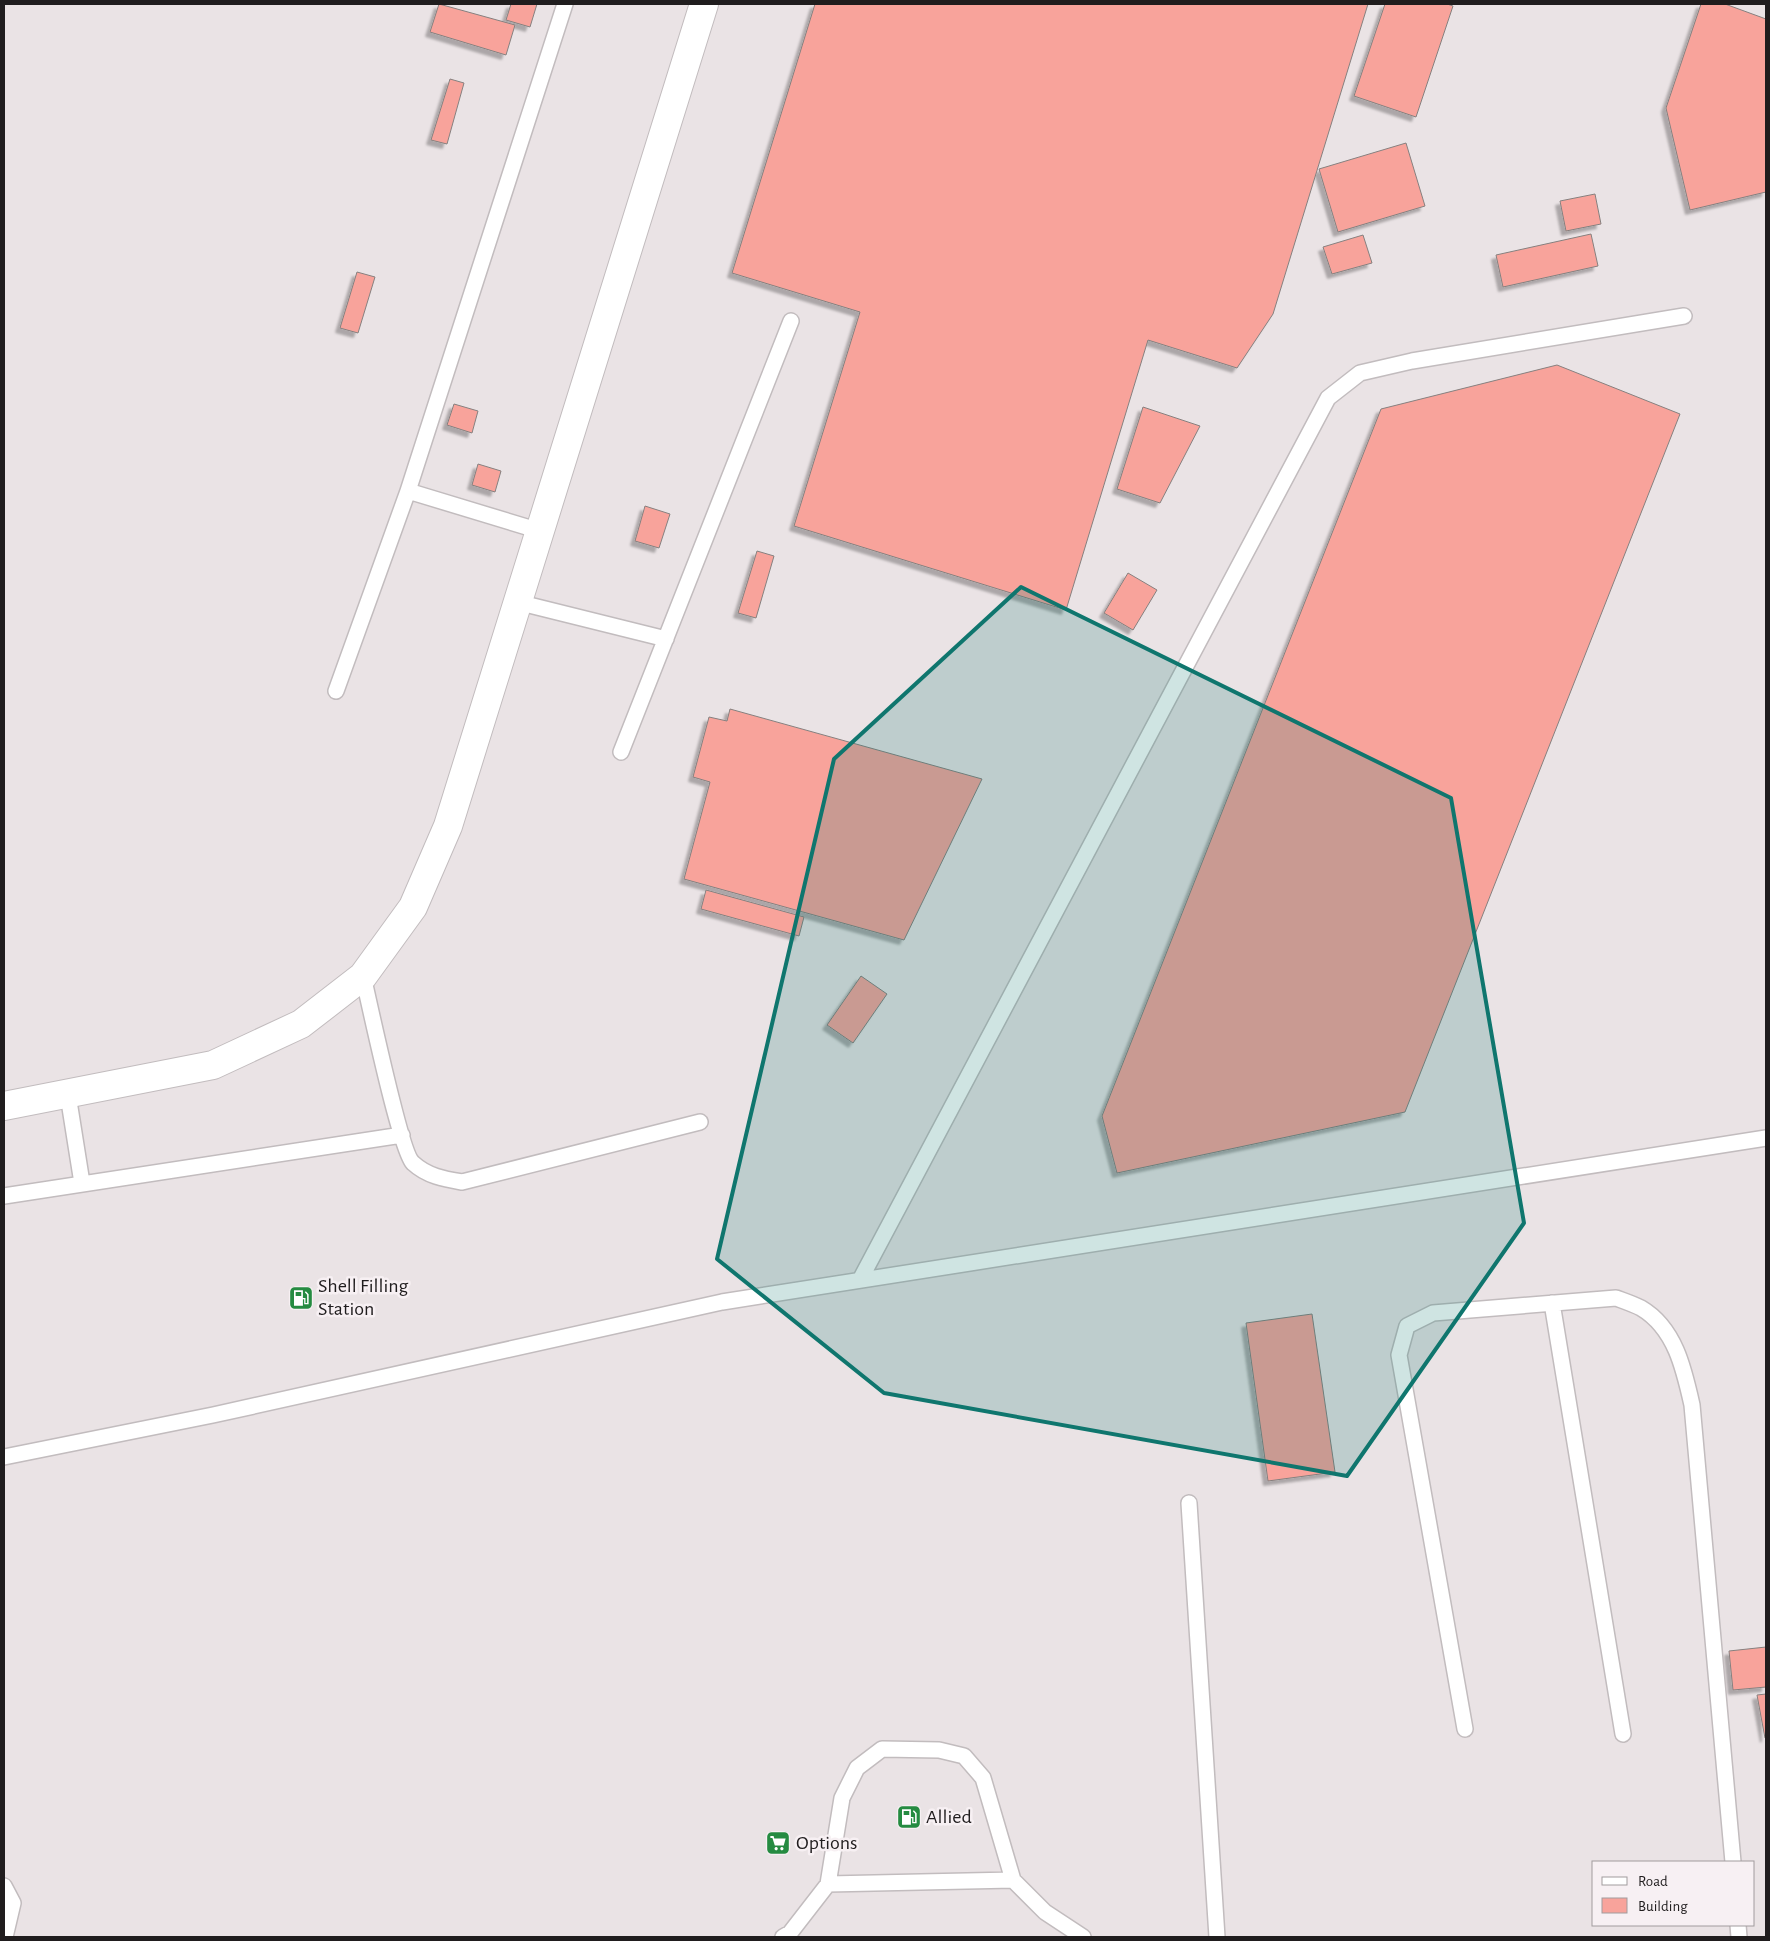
<svg xmlns="http://www.w3.org/2000/svg" width="1770" height="1941" viewBox="0 0 1770 1941" font-family="'Alegreya Sans',sans-serif">
	<style>
		.building { fill: #f8a39b; stroke: #86807f; filter: url(#shadow) }
		.lines { fill: none; stroke-linecap: round; stroke-linejoin: round }
		.service-casing { stroke: #c2bcbe; stroke-width: 18 }
		.tertiary-casing { stroke: #c2bcbe; stroke-width: 30 }
		.service { stroke: #fff; stroke-width: 15 }
		.tertiary { stroke: #fff; stroke-width: 28 }
		.marked { fill: #0f766e; fill-opacity: 0.2; stroke: #0f766e; stroke-width: 4; stroke-linejoin: round }
		.labels { text-anchor: middle; dominant-baseline: central; stroke-width: 5; stroke-linejoin: round; paint-order: stroke }
		.poi-label { font-size: 20px; fill: #201d1e; stroke: #f7f0f3; text-anchor: start }
	</style>
	<defs>
		<filter id="shadow"><feDropShadow dx="-4.5" dy="4.5" stdDeviation="1" flood-color="#0004"/></filter>
	</defs>
	<rect width="100%" height="100%" fill="#eae3e5"/>
	<path class="building" d="M 439,4 L 515,25 L 506,55 L 430,32 Z
		M 511,4 L 537,4 L 530,27 L 506,20 Z
		M 815,4 L 1368,4 L 1273,314 L 1237,368 L 1148,340 L 1066,610 L 794,526 L 860,312 L 732,273 Z
		M 1385,4 L 1447,4 L 1453,6 L 1416,117 L 1354,96 Z
		M 1701,4 L 1725,4 L 1766,19 L 1766,192 L 1690,210 L 1666,108 Z
		M 450,79 L 464,83 L 447,144 L 431,140 Z
		M 1406,143 L 1425,206 L 1338,232 L 1319,169 Z
		M 1595,194 L 1601,224 L 1566,231 L 1560,201 Z
		M 1591,234 L 1598,266 L 1503,287 L 1496,255 Z
		M 1363,235 L 1372,263 L 1332,274 L 1323,247 Z
		M 357,272 L 375,277 L 358,333 L 340,328 Z
		M 1557,365 L 1680,414 L 1405,1112 L 1117,1173 L 1102,1116 L 1381,409 Z
		M 454,404 L 478,411 L 472,433 L 447,425 Z
		M 1143,407 L 1200,426 L 1160,503 L 1117,489 Z
		M 478,464 L 501,471 L 495,492 L 472,485 Z
		M 645,506 L 670,514 L 659,548 L 635,541 Z
		M 757,551 L 774,556 L 756,618 L 738,613 Z
		M 1128,573 L 1157,590 L 1133,630 L 1104,613 Z
		M 730,709 L 982,779 L 904,940 L 684,879 L 710,782 L 693,777 L 709,717 L 727,721 Z
		M 706,890 L 804,917 L 799,936 L 701,909 Z
		M 861,976 L 887,994 L 853,1043 L 827,1025 Z
		M 1312,1314 L 1335,1472 L 1268,1481 L 1246,1323 Z
		M 1766,1647 L 1766,1687 L 1733,1690 L 1729,1651 Z
		M 1766,1694 L 1766,1737 L 1765,1738 L 1757,1695 Z"/>
	<g class="lines">
		<defs>
			<path id="service" d="M 408,491 L 565,4
				M 517,602 L 666,639
				M 336,691 L 408,491 L 540,531
				M 621,752 L 791,321
				M 363,976 C 369,1002 401,1153 413,1163 C 427,1176 444,1179 462,1182 L 700,1122
				M 68,1095 L 82,1183
				M 4,1196 L 402,1135
				M 860,1280 L 1328,398 L 1360,373 L 1412,361 L 1684,316
				M 1552,1303 L 1623,1734
				M 4,1457 L 213,1415 L 722,1302 L 1766,1138
				M 1189,1503 L 1217,1937
				M 1465,1729 L 1399,1355 L 1407,1326 L 1433,1313 L 1616,1298 C 1624,1301 1633,1304 1641,1308 C 1675,1328 1684,1369 1692,1405 L 1733,1862
				M 828,1884 L 1013,1880
				M 4,1886 L 13,1903 L 5,1937
				M 1738,1925 L 1739,1937
				M 783,1937 L 790,1933 L 828,1884 L 842,1798 L 857,1768 L 882,1749 L 939,1750 L 964,1756 L 983,1778 L 1013,1880 L 1045,1912 L 1083,1937"/>
			<path id="tertiary" d="M 4,1106 L 213,1065 L 301,1024 L 363,976 L 413,907 L 448,826 L 704,4"/>
		</defs>
		<use href="#service" class="service-casing"/>
		<use href="#tertiary" class="tertiary-casing"/>
		<use href="#service" class="service"/>
		<use href="#tertiary" class="tertiary"/>
	</g>
	<path class="marked" d="M 1021,587 L 1451,798 L 1524,1223 L 1347,1476 L 884,1393 L 717,1259 L 834,759 Z"/>
	<defs>
		<symbol id="fuel-square" viewBox="-11 -11 22 22"><rect x="-9" y="-9" width="18" height="18" rx="4" fill="#258b41" stroke="#f7f0f3"/><path d="M-5.5-6h7V0h2V4h1.3V-2.5L3-4.5l.8-.8L6-3V5H2.5V1h-1V6h-7ZM-4.2-4.7v3.2H.2V-4.7Z" fill="#fff"/></symbol>
		<symbol id="supermarket-square" viewBox="-11 -11 22 22"><rect x="-9" y="-9" width="18" height="18" rx="4" fill="#258b41" stroke="#f7f0f3"/><path d="M-6-5.5h2.5l.6 2H6L4.5 2H-2.5L-4.4-4H-6ZM-1.5 3.2a1.3 1.3 0 1 0 .1 0ZM3 3.2a1.3 1.3 0 1 0 .1 0Z" fill="#fff"/></symbol>
	</defs>
	<g fill-rule="evenodd">
		<use href="#fuel-square" x="287" y="1284" width="28" height="28"/>
		<use href="#fuel-square" x="895" y="1803" width="28" height="28"/>
		<use href="#supermarket-square" x="764" y="1829" width="28" height="28"/>
	</g>
	<g class="labels">
		<g class="poi-label">
			<text x="318" y="1286">Shell Filling<tspan x="318" dy="23">Station</tspan></text>
			<text x="926" y="1817">Allied</text>
			<text x="796" y="1843">Options</text>
		</g>
	</g>
	<rect width="1770" height="1941" fill="none" stroke="#201d1e" stroke-width="10"/>
	<rect x="1592" y="1861" width="162" height="65" fill="#f7f0f3" stroke="#a19c9e"/>
	<rect x="1602" y="1877" width="25" height="8" fill="#ffffff" stroke="#a19c9e"/>
	<text x="1638" y="1886" font-size="15" fill="#201d1e">Road</text>
	<rect x="1602" y="1898" width="25" height="15" fill="#f8a39b" stroke="#a19c9e"/>
	<text x="1638" y="1911" font-size="15" fill="#201d1e">Building</text>
</svg>
